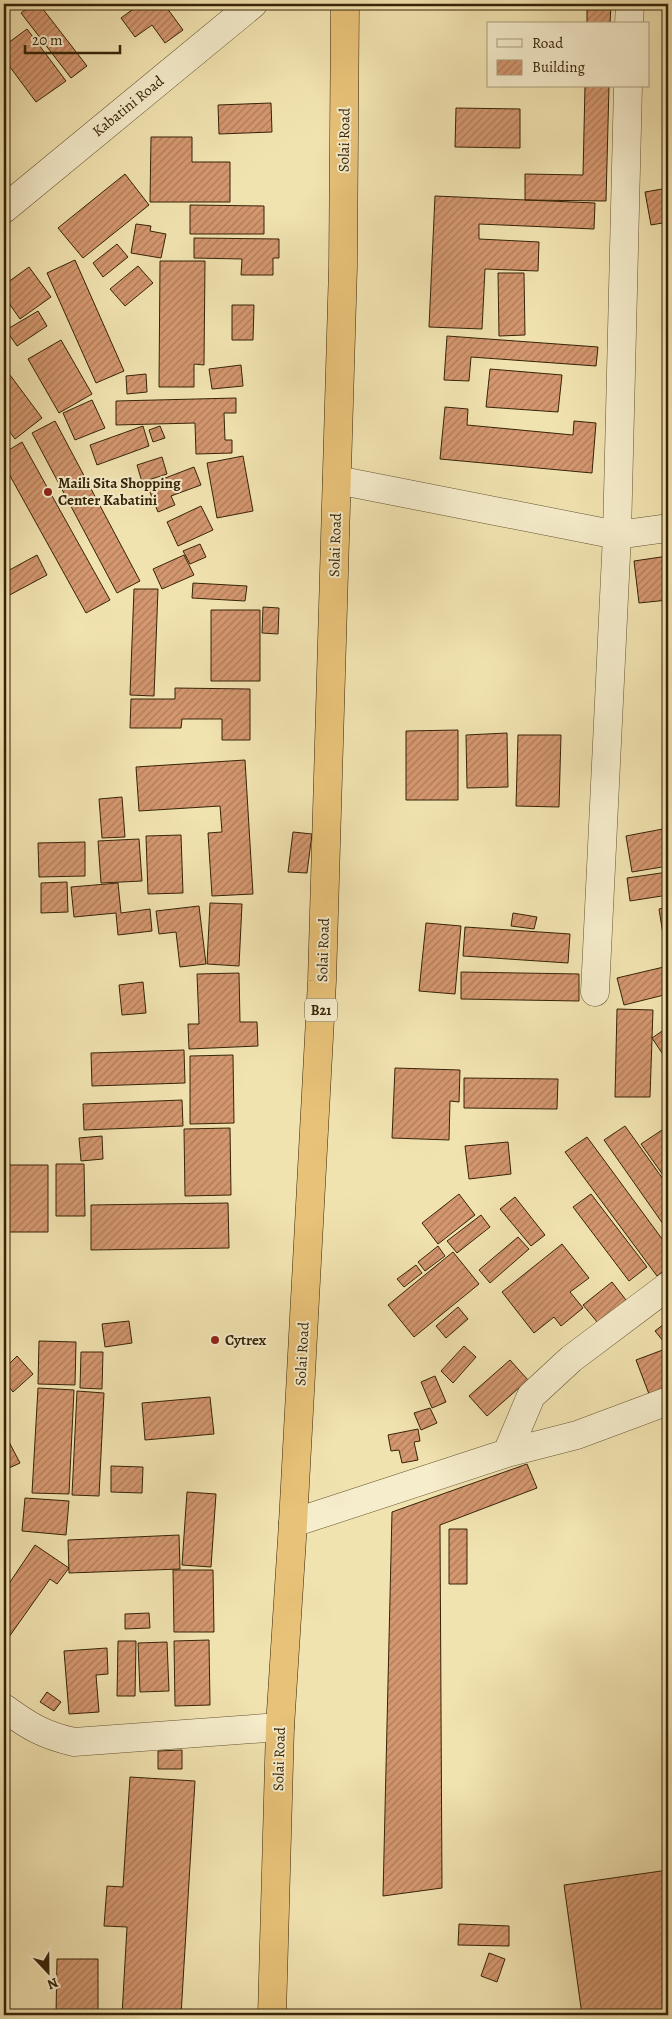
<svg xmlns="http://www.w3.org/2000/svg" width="672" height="2019" viewBox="0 0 672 2019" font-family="Alegreya,serif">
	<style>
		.building { fill: url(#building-hatch); stroke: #362307 }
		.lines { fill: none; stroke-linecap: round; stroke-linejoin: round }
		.minor-casing { stroke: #655331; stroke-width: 29 }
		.trunk-casing { stroke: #362307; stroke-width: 29 }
		.minor { stroke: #f6edcc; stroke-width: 28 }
		.trunk { stroke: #e8c278; stroke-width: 28 }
		.poi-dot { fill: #8f2418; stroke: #f6edcc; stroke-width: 2 }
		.labels { text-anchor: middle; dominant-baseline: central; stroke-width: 4; stroke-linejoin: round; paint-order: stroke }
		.shield { fill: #f6edcc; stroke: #706042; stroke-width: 1 }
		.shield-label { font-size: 14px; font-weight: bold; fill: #362307 }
		.street-label { font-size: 15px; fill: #362307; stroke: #f6edcc }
		.poi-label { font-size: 15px; font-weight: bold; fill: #362307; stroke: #f6edcc; text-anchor: start }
	</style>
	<defs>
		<pattern id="building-hatch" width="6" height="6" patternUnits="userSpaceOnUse" patternTransform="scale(1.25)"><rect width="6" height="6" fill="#d4976f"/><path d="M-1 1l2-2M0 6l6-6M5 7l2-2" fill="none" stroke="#ad7b59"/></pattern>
	</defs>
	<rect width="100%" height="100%" fill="#f1e3b0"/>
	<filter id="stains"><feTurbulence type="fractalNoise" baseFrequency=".004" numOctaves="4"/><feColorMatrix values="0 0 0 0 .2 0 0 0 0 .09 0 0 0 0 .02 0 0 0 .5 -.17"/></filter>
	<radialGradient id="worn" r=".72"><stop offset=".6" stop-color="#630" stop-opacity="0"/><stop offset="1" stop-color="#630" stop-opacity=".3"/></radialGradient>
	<path class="building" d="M 33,4 L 39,4 L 87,66 L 71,78 L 21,13 Z
		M 140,4 L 164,4 L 183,30 L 165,43 L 152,25 L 135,37 L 121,18 Z
		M 587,4 L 611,4 L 610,24 L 587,24 Z
		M 27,29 L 66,81 L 36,102 L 4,59 L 4,46 Z
		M 585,86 L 609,86 L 606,201 L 525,200 L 525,174 L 583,175 Z
		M 271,103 L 272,132 L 219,134 L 218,105 Z
		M 456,108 L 520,109 L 520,148 L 455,147 Z
		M 151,137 L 192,137 L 192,162 L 230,162 L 230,202 L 150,202 Z
		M 125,174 L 149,205 L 83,258 L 58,228 Z
		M 668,188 L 668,222 L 651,225 L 645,192 Z
		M 435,196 L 595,203 L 594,229 L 479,224 L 479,239 L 539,242 L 538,271 L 485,269 L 482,329 L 429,327 Z
		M 190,205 L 264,206 L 264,234 L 190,234 Z
		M 136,224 L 151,226 L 150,231 L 166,234 L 161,258 L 131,253 Z
		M 194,238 L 279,239 L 279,258 L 273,258 L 273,275 L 241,275 L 242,259 L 194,258 Z
		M 117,244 L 128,257 L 103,277 L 93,263 Z
		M 75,260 L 124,371 L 96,383 L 47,273 Z
		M 160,261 L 205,261 L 204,365 L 194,364 L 194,387 L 159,387 Z
		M 138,266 L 153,283 L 125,306 L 110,289 Z
		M 29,267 L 51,297 L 20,319 L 4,296 L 4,285 Z
		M 498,273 L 524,273 L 525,335 L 499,336 Z
		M 232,305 L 254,305 L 253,340 L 232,340 Z
		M 38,311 L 47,326 L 17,346 L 6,330 Z
		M 447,336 L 598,347 L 596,366 L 471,357 L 469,381 L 444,380 Z
		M 61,340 L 92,394 L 59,413 L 28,359 Z
		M 241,365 L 243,386 L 212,389 L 209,369 Z
		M 4,367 L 42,418 L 15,439 L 4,424 Z
		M 490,369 L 562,375 L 558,412 L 486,407 Z
		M 146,374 L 147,392 L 127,394 L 126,376 Z
		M 236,398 L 236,413 L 224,413 L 225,440 L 232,440 L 232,453 L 196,454 L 195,423 L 116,425 L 116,401 Z
		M 92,400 L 105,428 L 75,440 L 63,413 Z
		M 445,407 L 468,409 L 467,425 L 573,435 L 574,421 L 596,423 L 592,473 L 440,459 Z
		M 55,421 L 140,581 L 117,593 L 32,433 Z
		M 143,426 L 149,446 L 97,465 L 90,445 Z
		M 160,426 L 165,438 L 153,442 L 149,430 Z
		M 22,442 L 110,600 L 86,613 L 4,465 L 4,453 Z
		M 243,456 L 253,511 L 217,518 L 207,463 Z
		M 162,457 L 167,474 L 142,482 L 137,465 Z
		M 194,467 L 201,485 L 171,496 L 175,505 L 158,512 L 147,485 Z
		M 201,506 L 213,530 L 178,546 L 167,522 Z
		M 200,544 L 206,557 L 190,564 L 183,551 Z
		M 37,555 L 47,575 L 4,598 L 4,573 Z
		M 184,555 L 194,575 L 162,589 L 153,569 Z
		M 668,556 L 668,600 L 639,603 L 634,561 Z
		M 193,583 L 247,586 L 245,601 L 192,598 Z
		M 134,589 L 158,589 L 154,696 L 130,695 Z
		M 263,607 L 279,608 L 278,634 L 262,633 Z
		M 211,610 L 260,610 L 260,681 L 211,681 Z
		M 175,688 L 250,689 L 250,740 L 222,740 L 222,719 L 182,719 L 181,728 L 130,728 L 131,699 L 175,699 Z
		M 458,730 L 458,800 L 406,800 L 406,731 Z
		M 507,733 L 508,787 L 467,788 L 466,735 Z
		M 518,735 L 561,735 L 559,807 L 516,806 Z
		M 245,760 L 253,894 L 212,896 L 208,833 L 222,832 L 220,806 L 139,811 L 136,767 Z
		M 122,797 L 125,837 L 102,838 L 99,799 Z
		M 668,828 L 668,866 L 632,872 L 626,836 Z
		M 293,832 L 312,834 L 307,873 L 288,872 Z
		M 181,835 L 183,893 L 148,894 L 146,836 Z
		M 139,839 L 142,881 L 101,883 L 98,841 Z
		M 85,842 L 85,876 L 39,877 L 38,843 Z
		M 668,872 L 668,895 L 630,901 L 627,878 Z
		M 67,882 L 68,912 L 41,913 L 41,883 Z
		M 118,883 L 121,913 L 150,909 L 152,931 L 118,935 L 116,913 L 74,917 L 71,887 Z
		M 210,903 L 242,904 L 239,966 L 207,964 Z
		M 199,906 L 206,964 L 180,967 L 176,932 L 159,934 L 156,911 Z
		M 668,907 L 668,960 L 667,960 L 659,909 Z
		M 513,913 L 537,917 L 534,929 L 511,926 Z
		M 426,923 L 461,926 L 455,994 L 419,991 Z
		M 465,927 L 570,934 L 568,963 L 463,956 Z
		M 668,966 L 668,994 L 624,1005 L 617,978 Z
		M 461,972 L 579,974 L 579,1001 L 461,999 Z
		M 239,973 L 240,1022 L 257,1022 L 258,1046 L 189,1049 L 188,1024 L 199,1024 L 197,974 Z
		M 143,982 L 146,1013 L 122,1015 L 119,985 Z
		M 617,1009 L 653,1010 L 650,1097 L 615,1097 Z
		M 668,1027 L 668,1062 L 652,1038 Z
		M 184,1050 L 185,1083 L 92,1086 L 91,1053 Z
		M 233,1055 L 234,1123 L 190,1124 L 190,1056 Z
		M 395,1068 L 460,1070 L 459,1102 L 450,1101 L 449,1140 L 392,1138 Z
		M 464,1078 L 558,1079 L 557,1109 L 464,1108 Z
		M 182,1100 L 183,1126 L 84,1130 L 83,1104 Z
		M 625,1126 L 668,1186 L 668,1231 L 604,1140 Z
		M 230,1128 L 231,1195 L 185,1196 L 184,1129 Z
		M 662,1130 L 668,1139 L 668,1171 L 663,1175 L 641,1144 Z
		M 102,1136 L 103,1159 L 81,1161 L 79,1138 Z
		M 587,1137 L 668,1247 L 668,1267 L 657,1276 L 565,1152 Z
		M 508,1142 L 511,1174 L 469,1179 L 465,1146 Z
		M 56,1164 L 84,1164 L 85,1216 L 56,1216 Z
		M 8,1165 L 48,1165 L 48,1232 L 7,1232 Z
		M 459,1194 L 475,1215 L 438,1244 L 422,1223 Z
		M 591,1194 L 647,1267 L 629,1281 L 573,1207 Z
		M 515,1197 L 545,1235 L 531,1246 L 500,1209 Z
		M 228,1203 L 229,1248 L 91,1250 L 91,1205 Z
		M 481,1215 L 490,1227 L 457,1253 L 447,1241 Z
		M 518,1237 L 529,1249 L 490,1283 L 479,1270 Z
		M 562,1244 L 589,1278 L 570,1292 L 583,1308 L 561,1326 L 554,1317 L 534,1333 L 502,1292 Z
		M 438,1246 L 445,1256 L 425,1271 L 418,1262 Z
		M 453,1252 L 479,1284 L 414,1337 L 388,1305 Z
		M 416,1265 L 422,1273 L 404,1287 L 397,1279 Z
		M 612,1282 L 626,1300 L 598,1323 L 583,1305 Z
		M 458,1307 L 468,1319 L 446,1338 L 436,1326 Z
		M 129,1321 L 132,1343 L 105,1347 L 102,1324 Z
		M 668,1321 L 668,1347 L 655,1331 Z
		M 39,1341 L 76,1342 L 75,1385 L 38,1384 Z
		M 464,1346 L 476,1357 L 453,1383 L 441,1371 Z
		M 668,1348 L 668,1387 L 649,1394 L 636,1360 Z
		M 81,1352 L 103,1352 L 102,1389 L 80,1388 Z
		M 17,1356 L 33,1374 L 13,1392 L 4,1380 L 4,1369 Z
		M 510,1360 L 528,1380 L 487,1416 L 469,1396 Z
		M 435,1376 L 446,1402 L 432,1408 L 421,1382 Z
		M 38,1388 L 74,1390 L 69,1494 L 32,1493 Z
		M 77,1391 L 104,1393 L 99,1496 L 72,1495 Z
		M 210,1397 L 214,1434 L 145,1440 L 142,1403 Z
		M 430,1408 L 437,1423 L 421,1430 L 414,1413 Z
		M 418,1429 L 420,1441 L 414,1442 L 418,1460 L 402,1463 L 399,1450 L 391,1451 L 388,1435 Z
		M 7,1438 L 20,1463 L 9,1468 L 4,1458 L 4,1440 Z
		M 527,1464 L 537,1488 L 440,1525 L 442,1888 L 383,1896 L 392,1512 Z
		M 111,1466 L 143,1467 L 142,1493 L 111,1492 Z
		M 187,1492 L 216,1494 L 211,1567 L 182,1565 Z
		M 25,1498 L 69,1501 L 66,1535 L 22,1531 Z
		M 449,1529 L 467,1529 L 467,1584 L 449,1584 Z
		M 179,1535 L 180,1569 L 69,1573 L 68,1540 Z
		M 35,1545 L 69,1568 L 57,1584 L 50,1579 L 4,1644 L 4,1591 Z
		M 173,1570 L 213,1570 L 214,1632 L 174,1632 Z
		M 149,1613 L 150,1628 L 125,1629 L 125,1614 Z
		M 209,1640 L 210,1705 L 175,1706 L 174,1641 Z
		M 118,1641 L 136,1641 L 135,1696 L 117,1696 Z
		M 167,1642 L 169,1691 L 140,1692 L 138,1643 Z
		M 107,1648 L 108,1674 L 96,1675 L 99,1712 L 69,1714 L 64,1651 Z
		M 47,1692 L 61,1702 L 54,1711 L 40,1702 Z
		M 182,1750 L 182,1769 L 158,1769 L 158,1751 Z
		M 130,1777 L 195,1781 L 181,2015 L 122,2015 L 127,1927 L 104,1926 L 107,1886 L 123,1887 Z
		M 668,1870 L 668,2009 L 624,2015 L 582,2015 L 564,1885 Z
		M 459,1924 L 509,1926 L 509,1946 L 458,1945 Z
		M 489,1953 L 505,1959 L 497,1982 L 481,1976 Z
		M 57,1959 L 98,1959 L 98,2015 L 56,2015 Z"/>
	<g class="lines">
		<defs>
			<path id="minor" d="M 629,24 L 630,4
				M 4,209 L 253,4
				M 337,480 L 617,535 L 668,528
				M 595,992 L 617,535 L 628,86
				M 507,1453 L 531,1396 L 571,1359 L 668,1286
				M 293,1523 L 507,1453 L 577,1435 L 668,1401
				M 4,1708 C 29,1726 43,1735 74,1742 L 280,1727"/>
			<path id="trunk" d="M 272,2015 L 280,1727 L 293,1523 L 322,981 L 343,267 L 345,4"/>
		</defs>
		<use href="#minor" class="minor-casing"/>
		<use href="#trunk" class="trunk-casing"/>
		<use href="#minor" class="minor"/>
		<use href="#trunk" class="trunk"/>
	</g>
	<g class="poi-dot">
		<circle cx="48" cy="492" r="5"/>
		<circle cx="215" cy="1340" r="5"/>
	</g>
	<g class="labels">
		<rect class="shield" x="305" y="998.5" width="32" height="23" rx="4"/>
		<g class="shield-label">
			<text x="321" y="1010">B21</text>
		</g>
		<g class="street-label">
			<text transform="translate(128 106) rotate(-39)">Kabatini Road</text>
			<text transform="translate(344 140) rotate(-89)">Solai Road</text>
			<text transform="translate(335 545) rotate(-88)">Solai Road</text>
			<text transform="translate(323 950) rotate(-88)">Solai Road</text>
			<text transform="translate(302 1354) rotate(-87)">Solai Road</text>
			<text transform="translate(279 1759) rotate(-88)">Solai Road</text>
		</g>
		<g class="poi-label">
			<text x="58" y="483">Maili Sita Shopping<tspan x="58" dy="17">Center Kabatini</tspan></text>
			<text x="225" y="1340">Cytrex</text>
		</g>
	</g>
	<rect width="672" height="2019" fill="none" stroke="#f1e3b0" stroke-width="20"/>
	<rect x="5" y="5" width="662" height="2009" fill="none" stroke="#362307" stroke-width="2.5"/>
	<rect x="10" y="10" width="652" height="1999" fill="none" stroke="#362307"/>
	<rect x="487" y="22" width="162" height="65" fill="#f6edcc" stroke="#a99c7d"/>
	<rect x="497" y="39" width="25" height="8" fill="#f6edcc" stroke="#a99c7d"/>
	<text x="532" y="48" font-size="15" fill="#362307">Road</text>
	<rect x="497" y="60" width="25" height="15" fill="url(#building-hatch)" stroke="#a99c7d"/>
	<text x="532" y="72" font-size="15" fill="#362307">Building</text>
	<g transform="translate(48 1972) rotate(158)" stroke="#f6edcc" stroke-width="4" paint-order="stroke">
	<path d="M0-4L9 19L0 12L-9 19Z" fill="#362307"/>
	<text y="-8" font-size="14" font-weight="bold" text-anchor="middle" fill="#362307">N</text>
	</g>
	<path d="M25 45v8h95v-8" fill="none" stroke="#362307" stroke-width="2.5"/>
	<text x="32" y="45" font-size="15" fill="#362307" stroke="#f6edcc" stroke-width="4" paint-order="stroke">20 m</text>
	<rect width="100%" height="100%" filter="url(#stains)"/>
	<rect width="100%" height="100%" fill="url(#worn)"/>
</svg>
